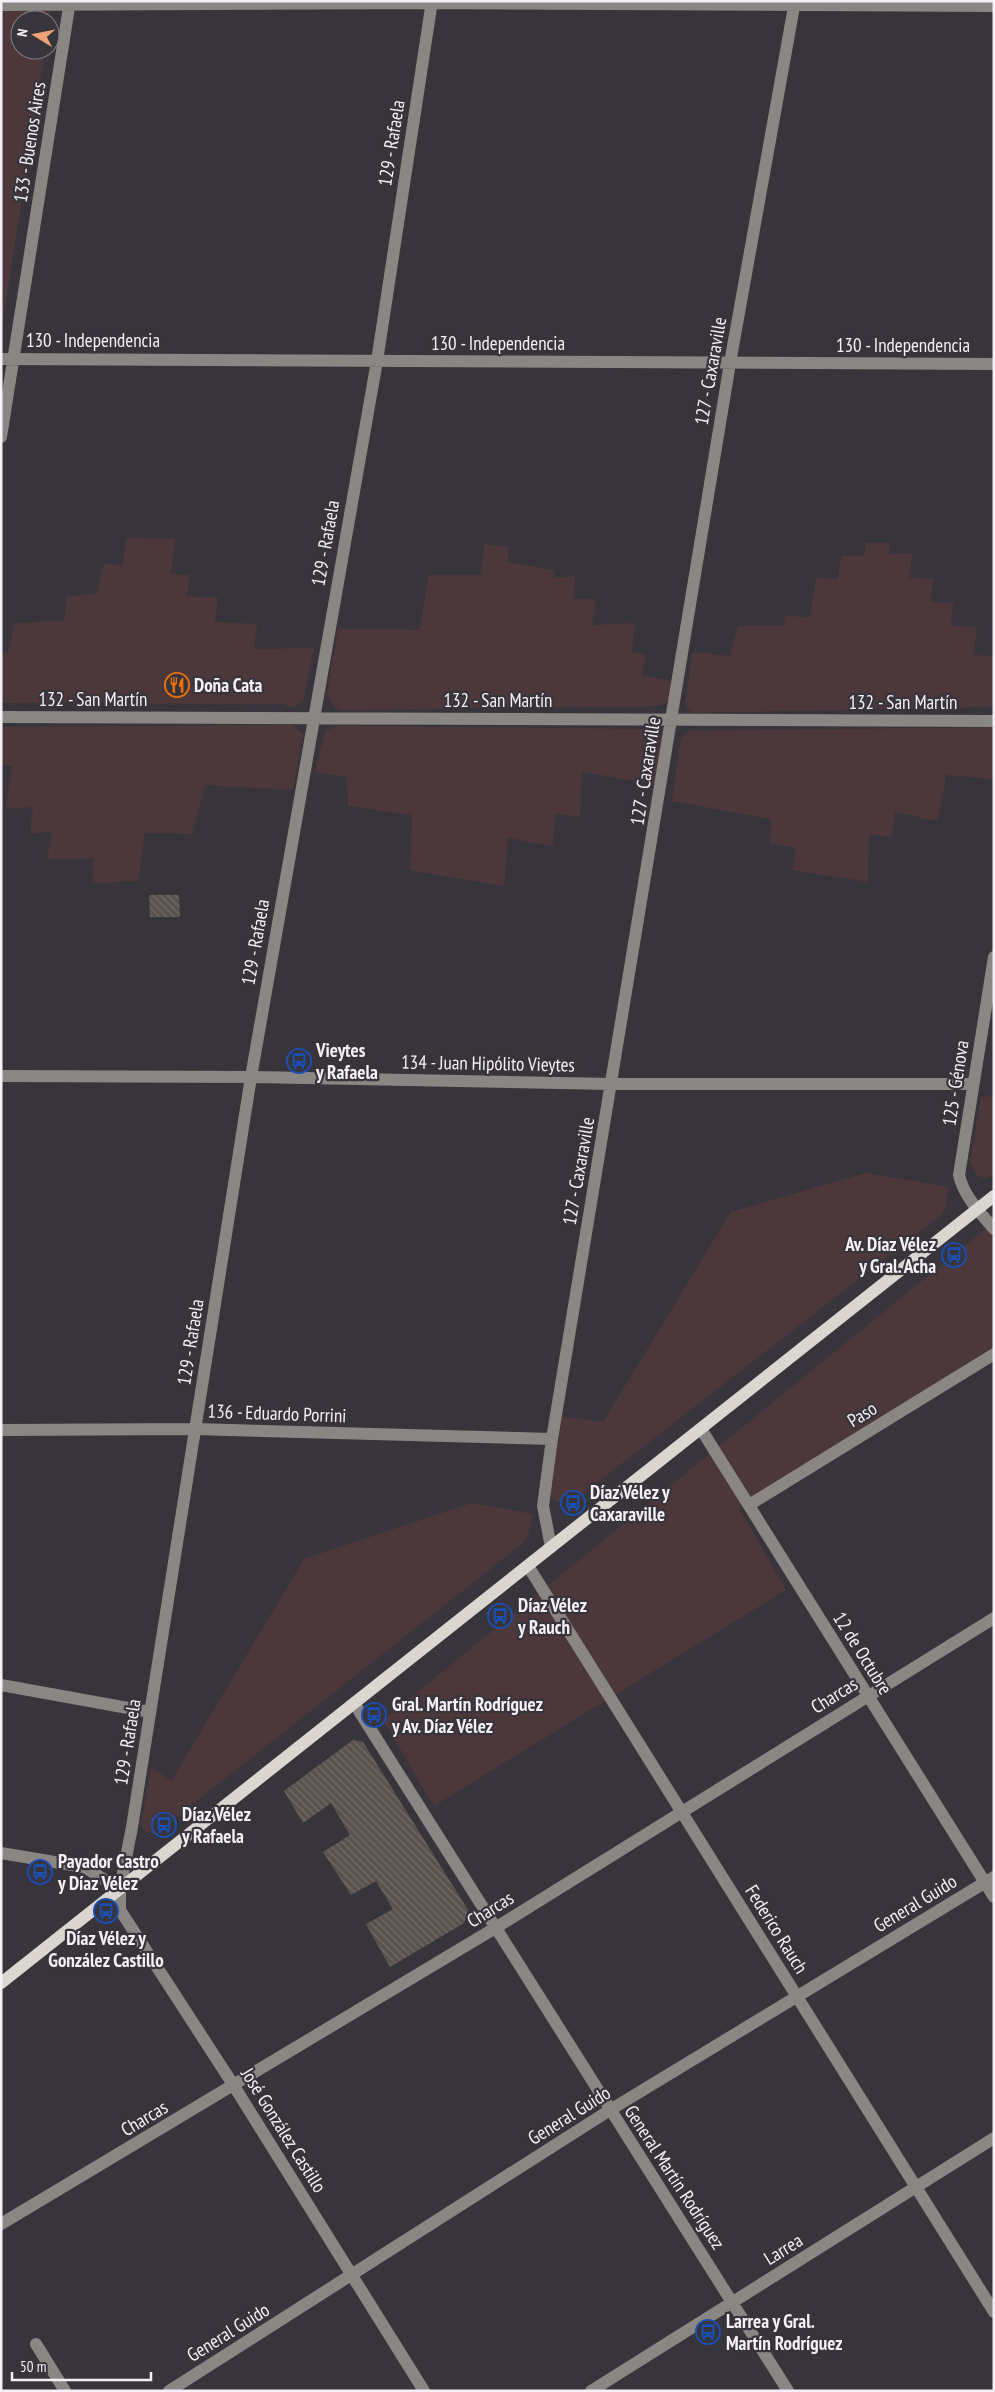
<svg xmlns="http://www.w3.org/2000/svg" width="995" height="2392" viewBox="0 0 995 2392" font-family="'PT Sans Narrow',sans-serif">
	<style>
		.commercial { fill: #4c383b }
		.building { fill: url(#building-back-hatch) }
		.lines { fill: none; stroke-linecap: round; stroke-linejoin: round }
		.minor { stroke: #898683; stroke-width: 12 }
		.major { stroke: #dcd6d0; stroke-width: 12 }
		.labels { text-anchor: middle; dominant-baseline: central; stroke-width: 4.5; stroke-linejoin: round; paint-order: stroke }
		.street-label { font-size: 19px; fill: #f3f1f5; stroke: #38343b }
		.poi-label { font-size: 19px; font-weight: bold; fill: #f3f1f5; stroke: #38343b; text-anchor: start }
	</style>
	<defs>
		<pattern id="building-back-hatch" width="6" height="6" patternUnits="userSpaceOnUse" patternTransform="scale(1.25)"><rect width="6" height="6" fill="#5a524d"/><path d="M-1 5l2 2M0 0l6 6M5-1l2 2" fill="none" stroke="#726b67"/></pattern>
	</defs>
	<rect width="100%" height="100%" fill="#38343b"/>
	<path class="commercial" d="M 1,1 L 52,1 L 49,20 L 20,20 L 20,50 L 45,50 L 1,334 Z
		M 126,538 L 175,539 L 171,574 L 189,575 L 187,596 L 218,598 L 215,622 L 257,624 L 254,649 L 314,648 L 304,699 L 298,705 L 291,707 L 283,704 L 1,703 L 1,652 L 8,653 L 15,623 L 64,621 L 67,596 L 96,594 L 104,563 L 123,566 Z
		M 866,543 L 890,543 L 889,554 L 912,554 L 909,578 L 933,579 L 931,602 L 953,603 L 951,626 L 977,627 L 973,655 L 994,656 L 994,707 L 693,713 L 687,708 L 686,701 L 692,652 L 730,656 L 738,626 L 784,626 L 785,616 L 810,617 L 816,578 L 837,579 L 842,556 L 864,556 Z
		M 484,544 L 509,547 L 508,562 L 554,570 L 554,578 L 575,576 L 573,599 L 596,599 L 592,625 L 635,623 L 632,652 L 646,655 L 642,676 L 672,681 L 669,697 L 665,704 L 657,706 L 341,710 L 334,707 L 327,693 L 338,629 L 419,630 L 429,575 L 481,575 Z
		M 293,725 L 303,735 L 293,790 L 205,785 L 192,834 L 145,833 L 138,881 L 92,883 L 94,858 L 47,859 L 52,832 L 30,833 L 33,807 L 5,809 L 12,766 L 1,765 L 1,727 Z
		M 338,726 L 652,729 L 655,730 L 664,739 L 655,784 L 582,772 L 580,817 L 555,814 L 553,846 L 508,838 L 504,886 L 410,870 L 412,815 L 348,806 L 347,777 L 315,772 L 325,731 Z
		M 994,727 L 994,779 L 946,775 L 938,821 L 895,812 L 892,837 L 869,834 L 868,882 L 793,870 L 796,848 L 770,843 L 771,819 L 672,801 L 681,738 L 688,731 Z
		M 981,1096 L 994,1097 L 994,1174 L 987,1179 L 976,1175 L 970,1162 Z
		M 865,1173 L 948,1187 L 946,1207 L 941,1215 L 575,1500 L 563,1504 L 553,1500 L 550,1494 L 562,1417 L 603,1422 L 731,1212 Z
		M 994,1222 L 994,1346 L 739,1508 L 786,1590 L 434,1806 L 383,1720 Z
		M 472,1503 L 533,1514 L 528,1536 L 522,1544 L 160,1830 L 153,1834 L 147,1832 L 143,1829 L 141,1823 L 151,1767 L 171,1781 L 304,1559 Z"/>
	<path class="building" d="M 149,895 L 179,895 L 180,917 L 150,917 Z
		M 353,1740 L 363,1742 L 468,1910 L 464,1923 L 390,1967 L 366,1924 L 393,1909 L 376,1881 L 351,1895 L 323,1852 L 350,1835 L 331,1803 L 303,1823 L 284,1791 Z"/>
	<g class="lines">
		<path class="minor" d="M 1,5 L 432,3 L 994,6
			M 1,359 L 994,364
			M 1,437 L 70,1
			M 1,717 L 994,721
			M 994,957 L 959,1175 C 964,1197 980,1212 994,1229
			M 1,1076 L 251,1077 L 612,1084 L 973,1084
			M 701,1429 L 994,1897
			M 1,1430 L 195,1429 L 552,1439
			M 749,1505 L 994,1354
			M 551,1547 L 543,1506 L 552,1439 L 730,363 L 795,1
			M 528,1566 L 994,2312
			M 1,1685 L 150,1712
			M 354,1703 L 788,2391
			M 1,1853 L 84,1867 L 120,1889
			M 1,2224 L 497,1927 L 994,1618
			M 36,2344 L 65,2391
			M 169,2391 L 610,2110 L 994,1877
			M 424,2391 L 234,2086 L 120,1910 L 120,1889 L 132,1827 L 251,1077 L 377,361 L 432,1
			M 591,2391 L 994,2138"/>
		<path class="major" d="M 1,1983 L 994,1196"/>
	</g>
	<defs>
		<symbol id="restaurant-ring" viewBox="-11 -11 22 22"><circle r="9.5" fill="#38343b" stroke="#e8710a" stroke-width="1.5"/><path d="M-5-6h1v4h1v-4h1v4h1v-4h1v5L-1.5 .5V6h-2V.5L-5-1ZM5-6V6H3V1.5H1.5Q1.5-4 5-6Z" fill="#e8710a"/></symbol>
		<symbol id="bus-ring" viewBox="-11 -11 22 22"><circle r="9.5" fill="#38343b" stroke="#1a4fb4" stroke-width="1.5"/><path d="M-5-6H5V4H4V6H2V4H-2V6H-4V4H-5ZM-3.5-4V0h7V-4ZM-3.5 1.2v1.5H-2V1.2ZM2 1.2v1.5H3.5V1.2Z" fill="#1a4fb4"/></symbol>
	</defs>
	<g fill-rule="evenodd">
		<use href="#restaurant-ring" x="163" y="671" width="28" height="28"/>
		<use href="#bus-ring" x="285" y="1047" width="28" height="28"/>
		<use href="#bus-ring" x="940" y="1241" width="28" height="28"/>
		<use href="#bus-ring" x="559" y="1489" width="28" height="28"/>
		<use href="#bus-ring" x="486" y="1602" width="28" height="28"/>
		<use href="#bus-ring" x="360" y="1701" width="28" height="28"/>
		<use href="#bus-ring" x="150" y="1811" width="28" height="28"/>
		<use href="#bus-ring" x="26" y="1858" width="28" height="28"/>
		<use href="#bus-ring" x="92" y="1897" width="28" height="28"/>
		<use href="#bus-ring" x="694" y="2318" width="28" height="28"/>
	</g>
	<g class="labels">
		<g class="street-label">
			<text transform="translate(29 142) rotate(-81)">133 - Buenos Aires</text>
			<text transform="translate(391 143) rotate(-81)">129 - Rafaela</text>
			<text x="93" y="340">130 - Independencia</text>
			<text x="498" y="343">130 - Independencia</text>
			<text x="903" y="345">130 - Independencia</text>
			<text transform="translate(710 371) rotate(-80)">127 - Caxaraville</text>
			<text transform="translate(325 543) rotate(-80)">129 - Rafaela</text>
			<text x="93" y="699">132 - San Martín</text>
			<text x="498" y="700">132 - San Martín</text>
			<text x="903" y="702">132 - San Martín</text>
			<text transform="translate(645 771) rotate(-81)">127 - Caxaraville</text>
			<text transform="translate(255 942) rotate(-80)">129 - Rafaela</text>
			<text transform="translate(488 1063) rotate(1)">134 - Juan Hipólito Vieytes</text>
			<text transform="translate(955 1083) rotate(-81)">125 - Génova</text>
			<text transform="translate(578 1171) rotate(-80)">127 - Caxaraville</text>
			<text transform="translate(190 1342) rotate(-81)">129 - Rafaela</text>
			<text transform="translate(277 1413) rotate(2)">136 - Eduardo Porrini</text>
			<text transform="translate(862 1414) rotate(-32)">Paso</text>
			<text transform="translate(863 1653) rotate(58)">12 de Octubre</text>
			<text transform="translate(834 1695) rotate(-32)">Charcas</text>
			<text transform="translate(127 1742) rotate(-81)">129 - Rafaela</text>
			<text transform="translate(915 1903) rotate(-31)">General Guido</text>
			<text transform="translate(490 1909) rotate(-32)">Charcas</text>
			<text transform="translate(777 1929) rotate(58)">Federico Rauch</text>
			<text transform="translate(569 2115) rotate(-32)">General Guido</text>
			<text transform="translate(144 2118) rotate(-31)">Charcas</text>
			<text transform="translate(284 2130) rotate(58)">José González Castillo</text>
			<text transform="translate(675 2177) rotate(57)">General Martín Rodríguez</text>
			<text transform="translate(783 2249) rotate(-32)">Larrea</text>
			<text transform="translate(228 2332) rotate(-32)">General Guido</text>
		</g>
		<g class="poi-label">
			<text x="194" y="685">Doña Cata</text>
			<text x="316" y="1050">Vieytes<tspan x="316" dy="22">y Rafaela</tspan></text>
			<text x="936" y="1244" text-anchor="end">Av. Díaz Vélez<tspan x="936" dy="22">y Gral. Acha</tspan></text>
			<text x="590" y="1492">Díaz Vélez y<tspan x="590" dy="22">Caxaraville</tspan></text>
			<text x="518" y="1605">Díaz Vélez<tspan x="518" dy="22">y Rauch</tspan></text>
			<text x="392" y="1704">Gral. Martín Rodríguez<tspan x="392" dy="22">y Av. Díaz Vélez</tspan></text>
			<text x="182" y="1814">Díaz Vélez<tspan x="182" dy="22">y Rafaela</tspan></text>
			<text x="58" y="1861">Payador Castro<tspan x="58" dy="22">y Díaz Vélez</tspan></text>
			<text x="106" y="1938" text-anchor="middle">Díaz Vélez y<tspan x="106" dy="22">González Castillo</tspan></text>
			<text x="726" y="2321">Larrea y Gral.<tspan x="726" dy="22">Martín Rodríguez</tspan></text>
		</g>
	</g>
	<rect width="995" height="2392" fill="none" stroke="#f3f1f5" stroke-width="5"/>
	<g transform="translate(35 35) rotate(280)"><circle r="24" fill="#38343b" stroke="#838085"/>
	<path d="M0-4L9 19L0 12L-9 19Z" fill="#f0a27a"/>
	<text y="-8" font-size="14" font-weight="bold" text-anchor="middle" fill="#f3f1f5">N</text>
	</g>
	<path d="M12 2372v8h139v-8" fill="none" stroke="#f3f1f5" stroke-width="2.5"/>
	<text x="20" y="2372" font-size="15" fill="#f3f1f5" stroke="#38343b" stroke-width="4" paint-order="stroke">50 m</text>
</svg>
